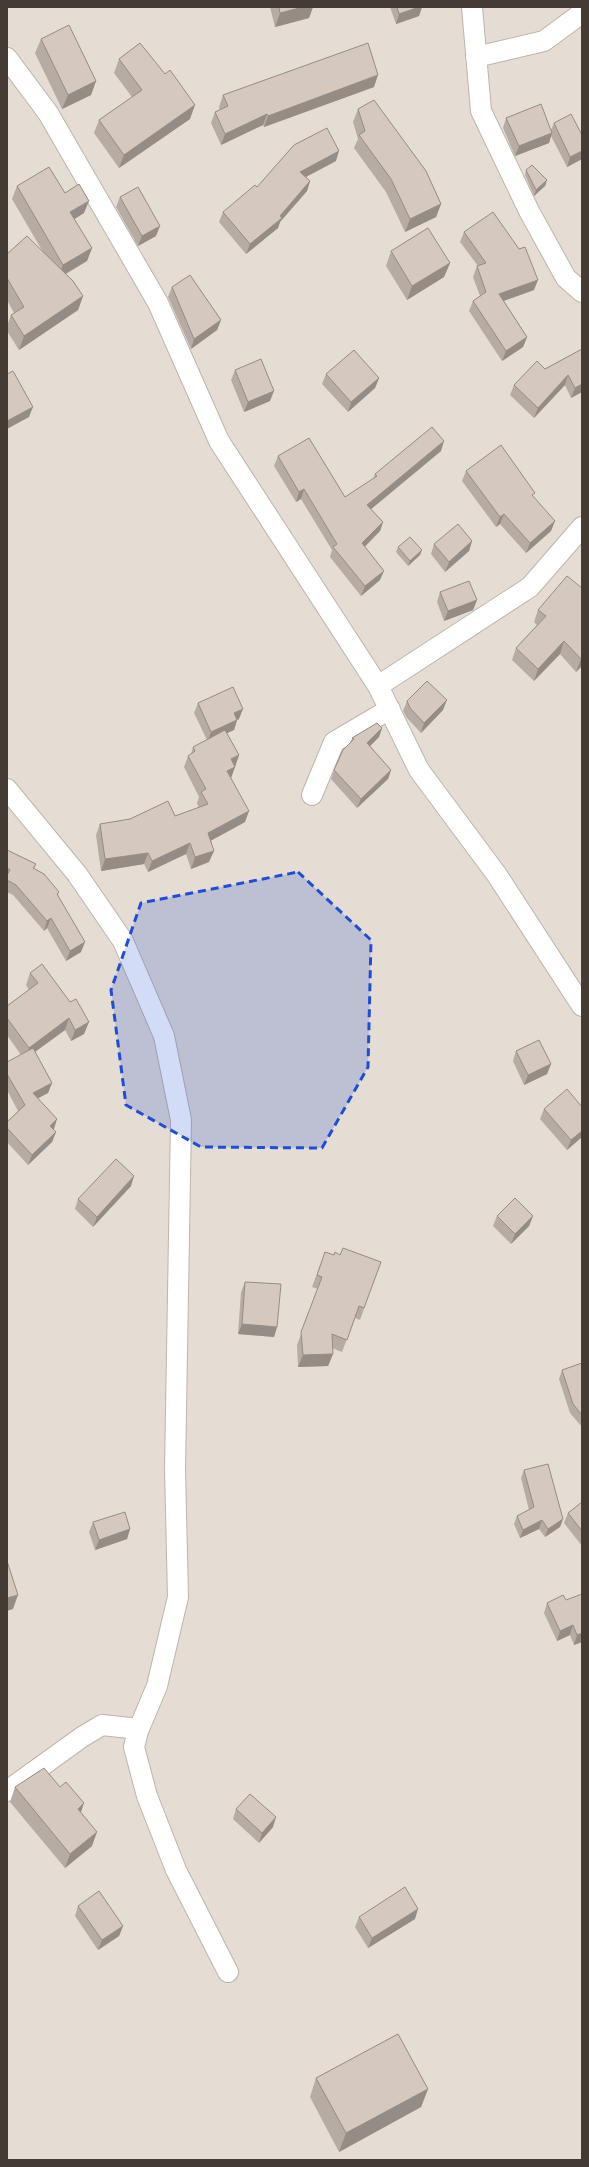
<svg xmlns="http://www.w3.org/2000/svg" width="589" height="2167" viewBox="0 0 589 2167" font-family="Rubik,sans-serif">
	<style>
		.residential { fill: #e5dcd3 }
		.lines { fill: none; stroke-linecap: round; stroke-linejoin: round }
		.minor-casing { stroke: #bfb4ab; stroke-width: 22 }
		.minor { stroke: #fff; stroke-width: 20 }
		.wall { fill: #b7aca3 }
		.shaded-wall { fill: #958c85 }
		.building { fill: #d5c8be; stroke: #958c85 }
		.marked { fill: #1d4ed8; fill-opacity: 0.2; stroke: #1d4ed8; stroke-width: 3; stroke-dasharray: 8 5; stroke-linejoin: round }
	</style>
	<rect width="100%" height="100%" fill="#f2ebe5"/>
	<path class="residential" d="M 7,7 L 582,7 L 582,2160 L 7,2160 Z"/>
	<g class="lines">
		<defs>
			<path id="minor" d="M 472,7 L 481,111 L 529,211 L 566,278 L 582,292
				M 476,57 L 544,41 L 582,13
				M 7,58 L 48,113 L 158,303 L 219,441 L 378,686 L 530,587 L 582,527
				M 378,686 L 419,770 L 497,875 L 582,1006
				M 7,789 L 77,874 L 123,941 L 164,1036 L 181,1120 L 175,1469 L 178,1597 L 157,1686 L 138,1731 L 134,1747 L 147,1796 L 176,1870 L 228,1972
				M 312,795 L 334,742 L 390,709
				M 7,1791 L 82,1737 L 102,1725 L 139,1729"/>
		</defs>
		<use href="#minor" class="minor-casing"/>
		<use href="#minor" class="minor"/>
	</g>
	<path class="wall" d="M 270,7 L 313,7 L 309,18 L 275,27 Z
		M 390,7 L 422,7 L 419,16 L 396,24 Z
		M 41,39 L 96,81 L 91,95 L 62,109 L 35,53 Z
		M 119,59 L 165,74 L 190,119 L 119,168 L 94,133 L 99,120 L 132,97 L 114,73 Z
		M 374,87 L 264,127 L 263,125 L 221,145 L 211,123 L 215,112 L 220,110 L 219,107 L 223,95 Z
		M 358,109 L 441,204 L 436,217 L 405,232 L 386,192 L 354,148 L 358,139 L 353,122 Z
		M 506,118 L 551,130 L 554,123 L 582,135 L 582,159 L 567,167 L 551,136 L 549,143 L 515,156 L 503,128 Z
		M 336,161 L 306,177 L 310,181 L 307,191 L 280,222 L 278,228 L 246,254 L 219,222 L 223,212 L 257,187 Z
		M 526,170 L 547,180 L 545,186 L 534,196 L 525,175 Z
		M 17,186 L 65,193 L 84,213 L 74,219 L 92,248 L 87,261 L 66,274 L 83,296 L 78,310 L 19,350 L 7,331 L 7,326 L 11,315 L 14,313 L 7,300 L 7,254 L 43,252 L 12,199 Z
		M 120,197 L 156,236 L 138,246 L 116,207 Z
		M 464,232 L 534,290 L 504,301 L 527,337 L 523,347 L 502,361 L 469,311 L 473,301 L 480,296 L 473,277 L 477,266 L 478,266 L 460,242 Z
		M 391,251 L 450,263 L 444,277 L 407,300 L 386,266 Z
		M 172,287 L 221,320 L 217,330 L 191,349 L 168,297 Z
		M 582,349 L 582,392 L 571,398 L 565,385 L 534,418 L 510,395 L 514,385 Z
		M 235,370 L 270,401 L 244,412 L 231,380 Z
		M 326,374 L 379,378 L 375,388 L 348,412 L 322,384 Z
		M 441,451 L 371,509 L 383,522 L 380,531 L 365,547 L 380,580 L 361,596 L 330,557 L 332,550 L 301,499 L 296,502 L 274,466 L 278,456 L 345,497 L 373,479 L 375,474 Z
		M 466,471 L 533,496 L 551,531 L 526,553 L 500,524 L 496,527 L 462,481 Z
		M 472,541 L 469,551 L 445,572 L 431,554 L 434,544 Z
		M 398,547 L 420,555 L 408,566 L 396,552 Z
		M 582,588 L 582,666 L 576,672 L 560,654 L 534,681 L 512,660 L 516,648 L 537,625 L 534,622 L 538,610 Z
		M 440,592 L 477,600 L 473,610 L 444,621 L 437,602 Z
		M 407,701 L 443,710 L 421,733 L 407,718 L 403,711 Z
		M 198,703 L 239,719 L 237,720 L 234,730 L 227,733 L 239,755 L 231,778 L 245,822 L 210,841 L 209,862 L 191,869 L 186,854 L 148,872 L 144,864 L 101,871 L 96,835 L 100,824 L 175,816 L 199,808 L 197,803 L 199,797 L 184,767 L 188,756 L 191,754 L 193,747 L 207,740 L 194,713 Z
		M 382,728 L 379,737 L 370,746 L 391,770 L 388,779 L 357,808 L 331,779 L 334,770 L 350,743 L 352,738 Z
		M 7,850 L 36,864 L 34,869 L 59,892 L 58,895 L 81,952 L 66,961 L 47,928 L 44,931 L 13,895 L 7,892 Z
		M 30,973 L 84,1034 L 71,1041 L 65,1030 L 35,1052 L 52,1083 L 48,1093 L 38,1098 L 54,1129 L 53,1129 L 56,1132 L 52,1142 L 28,1165 L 7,1142 L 7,1122 L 18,1111 L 7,1090 L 7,1062 L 21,1055 L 7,1035 L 7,1006 L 29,990 L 26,985 Z
		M 516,1051 L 551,1064 L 547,1074 L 524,1085 L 513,1061 Z
		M 582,1107 L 582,1137 L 567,1150 L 540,1119 L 544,1109 Z
		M 131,1186 L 93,1227 L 75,1209 L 78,1199 Z
		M 497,1216 L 533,1216 L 529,1226 L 511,1244 L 493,1226 Z
		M 325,1252 L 334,1255 L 340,1255 L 381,1262 L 360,1320 L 355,1318 L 342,1352 L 332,1348 L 333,1354 L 328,1366 L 298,1367 L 297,1345 L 318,1289 L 312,1287 Z
		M 245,1282 L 277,1327 L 274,1337 L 238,1334 L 241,1292 Z
		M 582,1363 L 582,1427 L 570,1413 L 559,1379 L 562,1370 Z
		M 524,1470 L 563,1519 L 560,1527 L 545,1537 L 539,1529 L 520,1538 L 514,1524 L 517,1516 L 529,1510 L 521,1478 Z
		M 582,1502 L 582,1546 L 564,1523 L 568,1513 Z
		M 93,1522 L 130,1529 L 127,1539 L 95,1550 L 89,1532 Z
		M 566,1600 L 582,1642 L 574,1645 L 570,1635 L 557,1641 L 544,1613 L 547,1603 Z
		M 15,1787 L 60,1787 L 81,1812 L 92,1846 L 65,1868 L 10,1802 Z
		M 236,1809 L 273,1827 L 259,1843 L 233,1819 Z
		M 78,1906 L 123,1926 L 119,1936 L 98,1950 L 75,1916 Z
		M 359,1917 L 415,1919 L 368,1948 L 355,1927 Z
		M 316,2078 L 428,2089 L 421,2107 L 339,2152 L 310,2097 Z"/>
	<path class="shaded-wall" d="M 303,7 L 313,7 L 309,18 L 275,27 L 280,13 Z
		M 419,7 L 422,7 L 419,16 L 396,24 L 399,14 Z
		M 378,75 L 374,87 L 264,127 L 268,116 Z
		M 96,81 L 91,95 L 62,109 L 68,95 Z
		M 195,105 L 190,119 L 119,168 L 124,155 Z
		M 267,114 L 263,125 L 221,145 L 225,134 Z
		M 552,133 L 549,143 L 515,156 L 519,146 Z
		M 339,151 L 336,161 L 296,182 L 300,172 Z
		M 582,151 L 582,159 L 567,167 L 570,157 Z
		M 547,180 L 545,186 L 534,196 L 536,190 Z
		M 310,181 L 307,191 L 280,222 L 278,228 L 246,254 L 250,244 L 280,216 Z
		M 89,201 L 84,213 L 65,225 L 70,212 Z
		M 441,204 L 436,217 L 405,232 L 410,219 Z
		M 160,226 L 156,236 L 138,246 L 142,236 Z
		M 92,248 L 87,261 L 58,278 L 63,265 Z
		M 450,263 L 444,277 L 407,300 L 412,286 Z
		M 538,280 L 534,290 L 495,304 L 499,294 Z
		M 83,296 L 78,310 L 19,350 L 24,336 Z
		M 221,320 L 217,330 L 191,349 L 194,339 Z
		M 527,337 L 523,347 L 502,361 L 506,351 Z
		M 568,375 L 565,385 L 534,418 L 538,408 Z
		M 379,378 L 375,388 L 348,412 L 351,402 Z
		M 582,384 L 582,392 L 571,398 L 575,388 Z
		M 274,391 L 270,401 L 244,412 L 248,402 Z
		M 33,407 L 29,417 L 7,429 L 7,421 Z
		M 444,441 L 441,451 L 364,515 L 367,505 Z
		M 304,489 L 301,499 L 296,502 L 299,492 Z
		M 504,514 L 500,524 L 496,527 L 500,517 Z
		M 555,521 L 551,531 L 526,553 L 530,543 Z
		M 383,522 L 380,531 L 358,553 L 362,543 Z
		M 472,541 L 469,551 L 445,572 L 449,562 Z
		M 422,550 L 420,555 L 408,566 L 410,561 Z
		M 384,571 L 380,580 L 361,596 L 365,586 Z
		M 477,600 L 473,610 L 444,621 L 448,611 Z
		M 564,641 L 560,654 L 534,681 L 538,669 Z
		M 582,658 L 582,666 L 576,672 L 581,659 Z
		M 447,700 L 443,710 L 421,733 L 424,723 Z
		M 243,709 L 239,719 L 237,720 L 234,730 L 207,742 L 211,732 L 234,713 Z
		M 382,728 L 379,737 L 364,752 L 367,743 Z
		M 239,755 L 235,767 L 231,759 Z
		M 235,767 L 231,778 L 227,771 Z
		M 391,770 L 388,779 L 357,808 L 361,799 Z
		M 249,811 L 245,822 L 203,845 L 208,833 Z
		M 190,843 L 186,854 L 148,872 L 152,861 Z
		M 214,851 L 209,862 L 191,869 L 195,857 Z
		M 148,853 L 144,864 L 101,871 L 105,859 Z
		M 51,918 L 47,928 L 44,931 L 47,921 Z
		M 85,942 L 81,952 L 66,961 L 70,951 Z
		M 69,1018 L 65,1030 L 25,1059 L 29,1048 Z
		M 89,1022 L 84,1034 L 71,1041 L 75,1030 Z
		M 551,1064 L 547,1074 L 524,1085 L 528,1075 Z
		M 52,1083 L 48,1093 L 29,1103 L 33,1093 Z
		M 57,1119 L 54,1129 L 46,1136 L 50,1126 Z
		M 582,1131 L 582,1137 L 567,1150 L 571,1140 Z
		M 56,1132 L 52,1142 L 28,1165 L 32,1155 Z
		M 134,1176 L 131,1186 L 93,1227 L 97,1217 Z
		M 533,1216 L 529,1226 L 511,1244 L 515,1234 Z
		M 242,1324 L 277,1327 L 274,1337 L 238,1334 Z
		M 333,1354 L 328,1366 L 298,1367 L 303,1355 Z
		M 563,1519 L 560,1527 L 545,1537 L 548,1529 Z
		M 542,1520 L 539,1529 L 520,1538 L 523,1530 Z
		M 130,1529 L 127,1539 L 95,1550 L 99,1540 Z
		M 18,1595 L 13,1609 L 7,1611 L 7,1598 Z
		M 573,1625 L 570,1635 L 557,1641 L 560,1631 Z
		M 582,1633 L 582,1642 L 574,1645 L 577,1635 Z
		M 84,1803 L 79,1818 L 78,1809 Z
		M 276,1817 L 273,1827 L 259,1843 L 262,1833 Z
		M 97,1832 L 92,1846 L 65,1868 L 70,1854 Z
		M 418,1909 L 415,1919 L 368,1948 L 372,1938 Z
		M 123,1926 L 119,1936 L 98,1950 L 102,1940 Z
		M 428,2089 L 421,2107 L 339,2152 L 346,2133 Z"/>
	<path class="building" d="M 279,7 L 303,7 L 280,13 Z
		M 397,7 L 419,7 L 399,14 Z
		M 69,25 L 96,81 L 68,95 L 41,39 Z
		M 140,43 L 165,74 L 170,70 L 195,105 L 124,155 L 99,120 L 142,90 L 119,59 Z
		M 368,43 L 378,75 L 268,116 L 267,114 L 225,134 L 215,112 L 228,106 L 223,95 Z
		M 374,100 L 426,171 L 441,204 L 410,219 L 391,179 L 359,135 L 365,131 L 358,109 Z
		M 541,104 L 552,133 L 519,146 L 506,118 Z
		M 571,114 L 582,135 L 582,151 L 570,157 L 554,123 Z
		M 327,128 L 339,151 L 300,172 L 310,181 L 280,216 L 282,218 L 250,244 L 223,212 L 255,185 L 257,187 L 294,145 Z
		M 532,165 L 547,180 L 536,190 L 526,170 Z
		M 49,167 L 65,193 L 79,184 L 89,201 L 70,212 L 92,248 L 63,265 L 17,186 Z
		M 138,187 L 160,226 L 142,236 L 120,197 Z
		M 493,212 L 519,249 L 525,247 L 538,280 L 499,294 L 527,337 L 506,351 L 473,301 L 486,292 L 477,266 L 486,263 L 464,232 Z
		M 428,228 L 450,263 L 412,286 L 391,251 Z
		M 27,236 L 73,281 L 83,296 L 24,336 L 11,315 L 24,307 L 7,278 L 7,254 Z
		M 190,275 L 221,320 L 194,339 L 172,287 Z
		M 582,349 L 582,384 L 575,388 L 568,375 L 538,408 L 514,385 L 537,361 L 545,369 Z
		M 354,350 L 379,378 L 351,402 L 326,374 Z
		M 261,359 L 274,391 L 248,402 L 235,370 Z
		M 13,371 L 33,407 L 7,421 L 7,374 Z
		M 432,427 L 444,441 L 367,505 L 383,522 L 362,543 L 384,571 L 365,586 L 333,547 L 337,544 L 304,489 L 299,492 L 278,456 L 309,438 L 345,497 L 377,476 L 375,474 Z
		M 501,445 L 535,493 L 532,495 L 555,521 L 530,543 L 504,514 L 500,517 L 466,471 Z
		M 458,524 L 472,541 L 449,562 L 434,544 Z
		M 410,537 L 422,550 L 410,561 L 398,547 Z
		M 567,576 L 582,588 L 582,658 L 581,659 L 564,641 L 538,669 L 516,648 L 546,616 L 538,610 Z
		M 469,581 L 477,600 L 448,611 L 440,592 Z
		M 427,681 L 447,700 L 424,723 L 410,708 L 407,701 Z
		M 233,687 L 243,709 L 234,713 L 237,720 L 211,732 L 198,703 Z
		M 377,723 L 382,728 L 367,743 L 391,770 L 361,799 L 334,770 L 343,750 L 354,739 L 352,738 Z
		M 225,730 L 239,755 L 231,759 L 235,767 L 227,771 L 249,811 L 208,833 L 214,851 L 195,857 L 190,843 L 152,861 L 148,853 L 105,859 L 100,824 L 130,819 L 168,801 L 175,816 L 208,804 L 201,792 L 206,789 L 188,756 L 195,751 L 193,747 Z
		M 7,850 L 36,864 L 33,868 L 44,874 L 59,892 L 57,894 L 85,942 L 70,951 L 51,918 L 47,921 L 16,885 L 7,880 L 7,875 L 10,870 L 7,868 Z
		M 42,964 L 70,1002 L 76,999 L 89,1022 L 75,1030 L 69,1018 L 29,1048 L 7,1018 L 7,1006 L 38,983 L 30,973 Z
		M 539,1040 L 551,1064 L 528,1075 L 516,1051 Z
		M 33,1048 L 52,1083 L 33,1093 L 57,1119 L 50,1126 L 56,1132 L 32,1155 L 7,1128 L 7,1122 L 25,1105 L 7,1074 L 7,1062 Z
		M 567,1089 L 582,1107 L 582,1131 L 571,1140 L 544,1109 Z
		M 116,1159 L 134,1176 L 97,1217 L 78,1199 Z
		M 515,1198 L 533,1216 L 515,1234 L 497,1216 Z
		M 343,1248 L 381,1262 L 364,1308 L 359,1306 L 347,1340 L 332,1334 L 333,1354 L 303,1355 L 301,1332 L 322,1277 L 317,1275 L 325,1252 L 334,1255 L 335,1252 L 340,1255 Z
		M 245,1282 L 281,1284 L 277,1327 L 242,1324 Z
		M 582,1363 L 582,1415 L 573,1404 L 562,1370 Z
		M 548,1464 L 563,1519 L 548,1529 L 542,1520 L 523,1530 L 517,1516 L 534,1507 L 524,1470 Z
		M 582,1502 L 582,1531 L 568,1513 Z
		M 125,1512 L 130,1529 L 99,1540 L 93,1522 Z
		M 7,1561 L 18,1595 L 7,1598 Z
		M 582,1594 L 582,1633 L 577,1635 L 573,1625 L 560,1631 L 547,1603 L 563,1595 L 566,1600 Z
		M 44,1768 L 60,1787 L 66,1782 L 84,1803 L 78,1809 L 97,1832 L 70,1854 L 15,1787 Z
		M 250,1794 L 276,1817 L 262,1833 L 236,1809 Z
		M 405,1887 L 418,1909 L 372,1938 L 359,1917 Z
		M 99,1891 L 123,1926 L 102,1940 L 78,1906 Z
		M 398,2034 L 428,2089 L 346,2133 L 316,2078 Z"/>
	<path class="marked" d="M 298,872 L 371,940 L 368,1067 L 322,1148 L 201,1147 L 126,1105 L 111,990 L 141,903 Z"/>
	<rect width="589" height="2167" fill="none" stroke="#443b35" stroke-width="16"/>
</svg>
